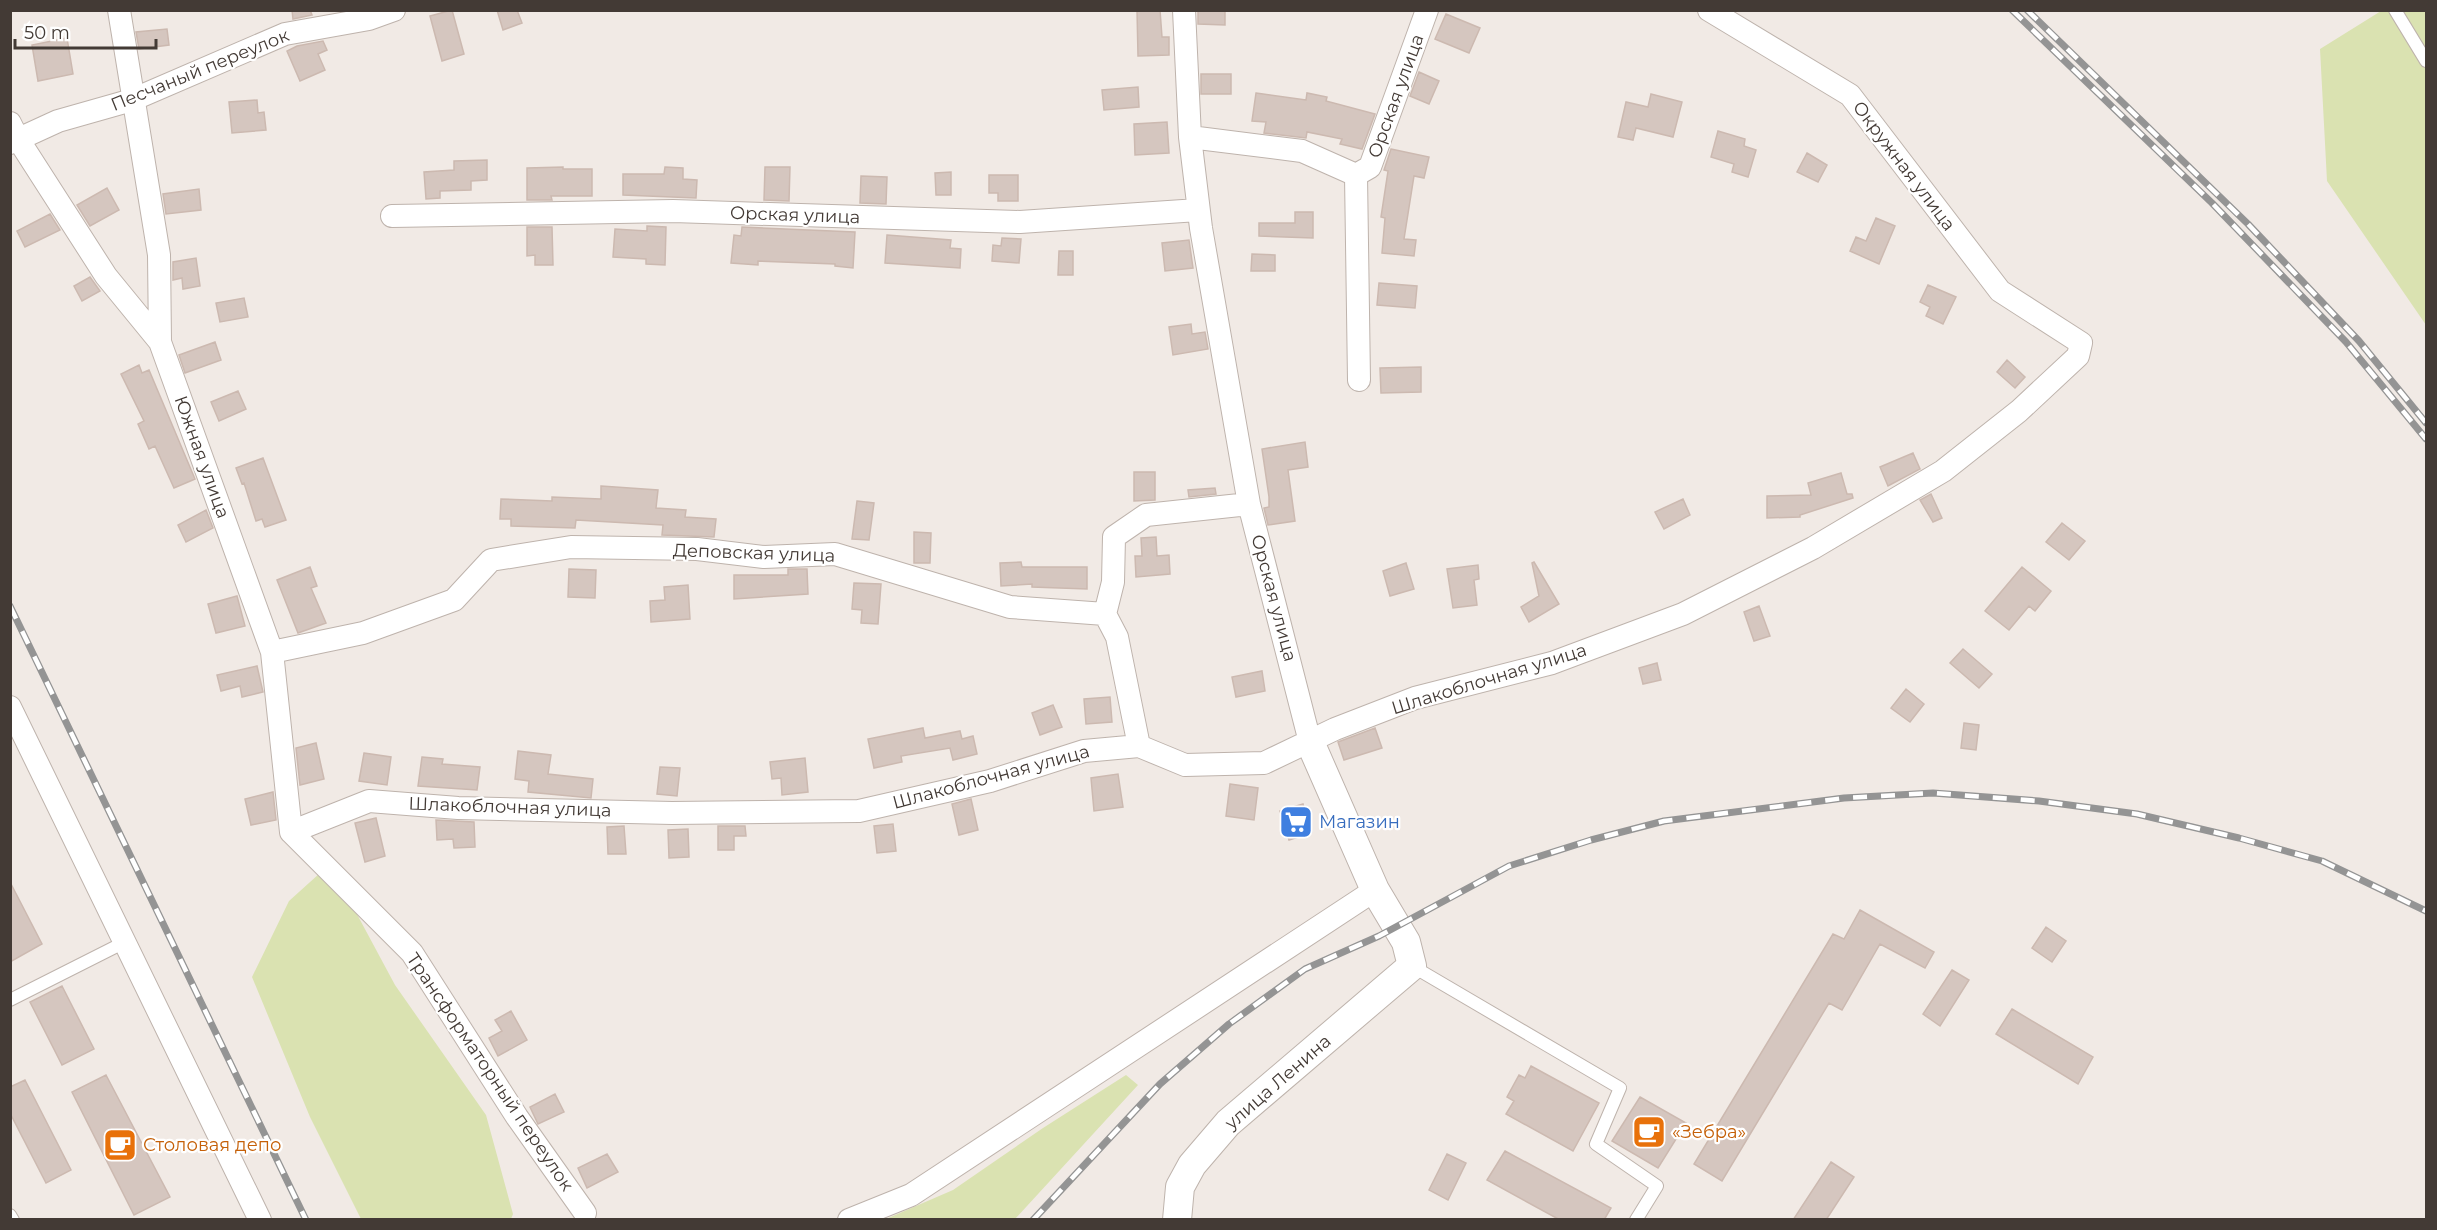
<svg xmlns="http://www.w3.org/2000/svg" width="2437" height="1230" viewBox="0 0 2437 1230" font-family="Montserrat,sans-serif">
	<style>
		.green { fill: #dae2b1 }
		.building { fill: #d5c6bf; stroke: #ccb9b0; stroke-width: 1.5 }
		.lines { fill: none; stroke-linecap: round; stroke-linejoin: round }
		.service-casing { stroke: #beb3ac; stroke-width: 14 }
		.minor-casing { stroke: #beb3ac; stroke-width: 24 }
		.tertiary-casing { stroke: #beb3ac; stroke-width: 30 }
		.service { stroke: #fff; stroke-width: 12 }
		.minor { stroke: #fff; stroke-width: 22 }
		.tertiary { stroke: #fff; stroke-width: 28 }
		.rail-casing { stroke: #949494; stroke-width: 7 }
		.rail { stroke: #fff; stroke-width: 4.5; stroke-dasharray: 14; stroke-linecap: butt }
		.labels { text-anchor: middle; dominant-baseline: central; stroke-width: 4.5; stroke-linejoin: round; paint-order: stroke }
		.street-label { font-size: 18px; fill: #433a35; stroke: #fff }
		.shop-label { font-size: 18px; fill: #366cbe; stroke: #fff; text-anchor: start }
		.food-label { font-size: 18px; fill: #c56008; stroke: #fff; text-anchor: start }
	</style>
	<rect width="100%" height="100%" fill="#f1eae5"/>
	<path class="green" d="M 2381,11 L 2426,11 L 2426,325 L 2327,181 L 2320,49 Z
		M 330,864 L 395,985 L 486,1115 L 513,1214 L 511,1219 L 361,1219 L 310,1117 L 252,977 L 289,901 Z
		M 1126,1075 L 1138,1085 L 1015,1219 L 886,1219 L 953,1190 L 1043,1128 Z"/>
	<path class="building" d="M 292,10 L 310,10 L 312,15 L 293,19 Z
		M 452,10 L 464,54 L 442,61 L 430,16 Z
		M 497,10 L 517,10 L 522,23 L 503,30 Z
		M 1137,10 L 1160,10 L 1162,37 L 1169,37 L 1169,55 L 1138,56 Z
		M 1198,10 L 1225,10 L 1225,25 L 1198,24 Z
		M 1446,14 L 1480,28 L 1469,53 L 1435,39 Z
		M 167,29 L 169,45 L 139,49 L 136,32 Z
		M 67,38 L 73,74 L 38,81 L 32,45 Z
		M 323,41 L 327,50 L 318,54 L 325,70 L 300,81 L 287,51 L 297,46 Z
		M 1419,72 L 1439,81 L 1429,104 L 1410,96 Z
		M 1201,74 L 1231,74 L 1231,94 L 1201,94 Z
		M 1138,87 L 1139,107 L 1104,110 L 1102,90 Z
		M 1256,93 L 1306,100 L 1307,93 L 1327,97 L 1326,101 L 1375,114 L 1362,149 L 1340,144 L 1342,139 L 1307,132 L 1306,138 L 1264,133 L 1266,122 L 1252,121 Z
		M 1651,94 L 1682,102 L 1673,137 L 1636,128 L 1633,140 L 1618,137 L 1626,102 L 1648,107 Z
		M 257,100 L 258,113 L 264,112 L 266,130 L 232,133 L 229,102 Z
		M 1167,122 L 1169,153 L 1135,155 L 1134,124 Z
		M 1718,131 L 1745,139 L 1744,146 L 1756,150 L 1748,177 L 1732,172 L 1734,164 L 1711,157 Z
		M 1391,149 L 1429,157 L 1424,178 L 1414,176 L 1404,239 L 1416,240 L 1414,256 L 1382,253 L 1385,218 L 1381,217 L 1388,171 L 1384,170 Z
		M 1807,153 L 1827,165 L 1818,182 L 1797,172 Z
		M 487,160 L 487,180 L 471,181 L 471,190 L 440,191 L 440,198 L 426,199 L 424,172 L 454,170 L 454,161 Z
		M 563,167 L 563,169 L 592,169 L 592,196 L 551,196 L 552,200 L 527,200 L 527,168 Z
		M 665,167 L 683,168 L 683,179 L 697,180 L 696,198 L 623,195 L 623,174 L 664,174 Z
		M 765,167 L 790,167 L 789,201 L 764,200 Z
		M 951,172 L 951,195 L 936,195 L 935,173 Z
		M 989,175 L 1018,175 L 1018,201 L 998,201 L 998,193 L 989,193 Z
		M 861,176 L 887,177 L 886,204 L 860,203 Z
		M 107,188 L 119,210 L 90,226 L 77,205 Z
		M 199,189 L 201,210 L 166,214 L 163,194 Z
		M 1295,212 L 1313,212 L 1313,238 L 1259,236 L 1259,223 L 1295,223 Z
		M 50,214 L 60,230 L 25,247 L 17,231 Z
		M 1876,218 L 1895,226 L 1879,264 L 1850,251 L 1856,237 L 1866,241 Z
		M 647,226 L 666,227 L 665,265 L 646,264 L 646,259 L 613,257 L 615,229 L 647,231 Z
		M 527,227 L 552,227 L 553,265 L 535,265 L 535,255 L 527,256 Z
		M 742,227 L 855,232 L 853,268 L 835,266 L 835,264 L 758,261 L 758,265 L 731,263 L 734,235 L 741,236 Z
		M 887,235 L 951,240 L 950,248 L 961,249 L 960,268 L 885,263 Z
		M 1002,238 L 1021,239 L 1019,263 L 992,261 L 993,245 L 1001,246 Z
		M 1189,240 L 1193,268 L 1165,271 L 1162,243 Z
		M 1059,251 L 1073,251 L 1073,275 L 1058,275 Z
		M 1252,254 L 1275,255 L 1275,271 L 1251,271 Z
		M 196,258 L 200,286 L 183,289 L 182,278 L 173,280 L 173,262 Z
		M 90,277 L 100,291 L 82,301 L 74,286 Z
		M 1379,283 L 1417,286 L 1415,308 L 1377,305 Z
		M 1928,285 L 1956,297 L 1943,324 L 1926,316 L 1930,307 L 1920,302 Z
		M 244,298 L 248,317 L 220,322 L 216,303 Z
		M 1191,324 L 1192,334 L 1205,332 L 1208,349 L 1173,355 L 1169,327 Z
		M 215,342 L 221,360 L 185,373 L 179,355 Z
		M 2007,360 L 2025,377 L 2015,388 L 1997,372 Z
		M 139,365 L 142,373 L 149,370 L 195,479 L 174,488 L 155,446 L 149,449 L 138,424 L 144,421 L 121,374 Z
		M 1421,367 L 1421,392 L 1381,393 L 1380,368 Z
		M 238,391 L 246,409 L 219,421 L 211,402 Z
		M 1305,442 L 1308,467 L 1288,470 L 1295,521 L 1268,525 L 1264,508 L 1269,507 L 1269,497 L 1262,449 Z
		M 1913,453 L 1920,469 L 1888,486 L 1880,467 Z
		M 263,458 L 286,520 L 265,527 L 262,519 L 256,521 L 244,483 L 242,484 L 236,468 Z
		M 1134,472 L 1155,472 L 1155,500 L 1134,501 Z
		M 1841,473 L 1847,494 L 1852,494 L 1853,498 L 1800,515 L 1800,517 L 1767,518 L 1767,496 L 1811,495 L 1808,483 Z
		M 601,486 L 658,490 L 656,508 L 686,510 L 685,517 L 716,519 L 714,537 L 662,535 L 663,525 L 576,520 L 575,528 L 511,526 L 511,519 L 500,519 L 501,499 L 552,501 L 552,497 L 601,499 Z
		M 1215,488 L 1216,494 L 1189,497 L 1188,490 Z
		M 1931,494 L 1942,518 L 1933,522 L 1920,500 Z
		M 1683,499 L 1690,515 L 1664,529 L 1655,512 Z
		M 857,501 L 874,503 L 869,540 L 852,539 Z
		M 206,510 L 213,528 L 186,542 L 178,525 Z
		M 2062,523 L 2085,541 L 2069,560 L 2046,542 Z
		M 914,532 L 931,533 L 930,563 L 914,563 Z
		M 1156,537 L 1157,556 L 1169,555 L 1170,574 L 1136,577 L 1135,556 L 1142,556 L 1141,538 Z
		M 1021,562 L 1022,567 L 1087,567 L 1087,589 L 1032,587 L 1032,584 L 1001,586 L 1000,563 Z
		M 1534,562 L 1559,604 L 1529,622 L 1521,607 L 1539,596 L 1532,563 Z
		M 1406,563 L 1414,589 L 1390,596 L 1383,571 Z
		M 1478,565 L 1479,579 L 1474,580 L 1477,605 L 1453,608 L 1447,569 Z
		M 310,567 L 317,586 L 311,588 L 326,623 L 298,633 L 277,580 Z
		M 2022,567 L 2051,591 L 2035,611 L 2029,606 L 2009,630 L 1985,611 Z
		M 569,569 L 596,570 L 595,598 L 568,597 Z
		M 788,569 L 807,569 L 808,594 L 734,599 L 734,575 L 788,575 Z
		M 854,583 L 881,584 L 878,624 L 861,623 L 862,610 L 852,609 Z
		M 688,585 L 690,619 L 651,622 L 650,601 L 665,600 L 664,587 Z
		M 237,596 L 245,626 L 216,633 L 208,604 Z
		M 1759,606 L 1770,636 L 1754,641 L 1744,612 Z
		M 1963,649 L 1992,674 L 1979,688 L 1950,663 Z
		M 1657,663 L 1661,680 L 1643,684 L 1639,668 Z
		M 257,666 L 263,692 L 242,697 L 240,686 L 221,691 L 217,675 Z
		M 1262,671 L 1265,691 L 1236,697 L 1232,677 Z
		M 1906,689 L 1924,704 L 1910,722 L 1891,708 Z
		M 1110,697 L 1112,722 L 1086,724 L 1084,699 Z
		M 1053,705 L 1062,727 L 1040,735 L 1032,713 Z
		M 1964,723 L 1979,725 L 1976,750 L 1961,748 Z
		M 923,728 L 925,738 L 960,731 L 962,739 L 973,736 L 977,754 L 953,760 L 950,748 L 901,756 L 902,762 L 874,768 L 868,739 Z
		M 1375,728 L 1382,748 L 1344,760 L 1338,742 Z
		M 316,743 L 324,779 L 300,785 L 296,748 Z
		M 518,751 L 551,755 L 548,774 L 593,779 L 591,798 L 528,792 L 529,781 L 515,779 Z
		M 364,753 L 391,757 L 387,785 L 359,781 Z
		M 422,757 L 443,759 L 442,764 L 480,767 L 477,790 L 418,786 Z
		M 805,758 L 808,792 L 782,795 L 781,778 L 772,779 L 770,762 Z
		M 660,767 L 680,768 L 677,796 L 657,794 Z
		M 1118,774 L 1123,807 L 1094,811 L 1091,778 Z
		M 1230,784 L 1258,788 L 1254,820 L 1226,816 Z
		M 273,792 L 276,820 L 251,825 L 245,799 Z
		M 971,799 L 978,830 L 959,835 L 952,804 Z
		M 1303,804 L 1311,833 L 1289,840 L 1280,811 Z
		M 376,818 L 385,856 L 365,862 L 355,823 Z
		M 436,820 L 474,822 L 475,847 L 454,848 L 453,839 L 437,840 Z
		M 893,824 L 896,851 L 877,853 L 874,826 Z
		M 624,826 L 626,854 L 608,854 L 607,827 Z
		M 718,826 L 745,826 L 746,836 L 734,836 L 734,850 L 718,850 Z
		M 688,829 L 689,857 L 669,858 L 668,830 Z
		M 10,882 L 42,944 L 10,962 Z
		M 1860,910 L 1934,952 L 1925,968 L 1880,944 L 1842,1010 L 1829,1003 L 1722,1181 L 1694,1164 L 1833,934 L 1844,939 Z
		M 2046,927 L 2066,941 L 2052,962 L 2032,948 Z
		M 1952,970 L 1969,980 L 1940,1026 L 1923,1014 Z
		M 62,986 L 94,1049 L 62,1065 L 30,1002 Z
		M 2012,1009 L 2093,1057 L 2078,1084 L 1996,1034 Z
		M 511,1011 L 527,1040 L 498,1056 L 489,1038 L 502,1031 L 495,1020 Z
		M 1531,1066 L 1599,1103 L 1573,1151 L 1506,1114 L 1514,1101 L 1507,1097 L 1519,1075 L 1525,1078 Z
		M 106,1075 L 170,1197 L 134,1215 L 72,1092 Z
		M 25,1080 L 71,1170 L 46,1183 L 10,1113 L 10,1087 Z
		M 555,1094 L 564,1112 L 538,1124 L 530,1107 Z
		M 1640,1097 L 1686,1123 L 1658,1168 L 1612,1141 Z
		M 1505,1151 L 1611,1208 L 1604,1220 L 1560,1220 L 1487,1180 Z
		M 607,1154 L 618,1172 L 587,1188 L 578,1168 Z
		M 1447,1154 L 1466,1163 L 1448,1200 L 1429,1190 Z
		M 1831,1162 L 1854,1177 L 1826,1220 L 1793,1220 Z"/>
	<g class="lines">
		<defs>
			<path id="service" d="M 2395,10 L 2426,61
				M 1412,966 L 1620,1088 L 1596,1144 L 1657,1186 L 1636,1220
				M 10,1000 L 125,942
				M 10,1215 L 13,1220"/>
			<path id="minor" d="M 119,10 L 159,255 L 160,342
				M 1184,10 L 1190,137 L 1201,228 L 1249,504 L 1310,742
				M 10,123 L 18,139 L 106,276 L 160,342 L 272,652 L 291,832
				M 1190,137 L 1302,151 L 1356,175 L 1370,167 L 1427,10
				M 10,143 L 58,121 L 132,100 L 285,34 L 369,19 L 394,10
				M 1356,175 L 1359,380
				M 392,216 L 673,211 L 1020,222 L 1198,210
				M 1105,614 L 1117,637 L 1139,746
				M 272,652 L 363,633 L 454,600 L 491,560 L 571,547 L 697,549 L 764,557 L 835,554 L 1010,607 L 1105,614 L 1113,582 L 1114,537 L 1146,515 L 1249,504
				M 10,707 L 260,1220
				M 291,832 L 369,801 L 458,808 L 672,813 L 859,811 L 990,781 L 1084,751 L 1139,746 L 1185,765 L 1264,763 L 1335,729 L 1415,698 L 1552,663 L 1683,614 L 1813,548 L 1943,471 L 2019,411 L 2078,356 L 2081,343 L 2000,291 L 1850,95 L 1709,10
				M 291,832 L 412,953 L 517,1117 L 585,1213
				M 849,1220 L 911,1195 L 1375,890"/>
			<path id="tertiary" d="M 1177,1220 L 1180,1187 L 1192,1165 L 1228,1123 L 1412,966 L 1406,942 L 1375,890 L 1310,742"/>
		</defs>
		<use href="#service" class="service-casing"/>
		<use href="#minor" class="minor-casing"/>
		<use href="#tertiary" class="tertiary-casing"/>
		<use href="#service" class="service"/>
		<use href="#minor" class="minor"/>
		<use href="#tertiary" class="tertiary"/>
		<defs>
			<path id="rail" d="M 2012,10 L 2212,203 L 2346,342 L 2426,439
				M 2027,10 L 2248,224 L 2359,341 L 2426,423
				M 10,606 L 306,1220
				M 1033,1220 L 1160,1084 L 1229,1024 L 1305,969 L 1379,936 L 1509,866 L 1591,840 L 1664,821 L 1844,798 L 1933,793 L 2039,801 L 2137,814 L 2239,838 L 2322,861 L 2426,911"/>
		</defs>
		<use href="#rail" class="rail-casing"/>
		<use href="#rail" class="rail"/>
	</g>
	<defs>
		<symbol id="supermarket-square" viewBox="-11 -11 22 22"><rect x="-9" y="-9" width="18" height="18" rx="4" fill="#3f7fe0" stroke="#fff"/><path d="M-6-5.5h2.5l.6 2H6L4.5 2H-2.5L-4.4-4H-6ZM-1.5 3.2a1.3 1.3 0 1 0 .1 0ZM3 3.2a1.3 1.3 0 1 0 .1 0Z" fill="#fff"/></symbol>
		<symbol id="cafe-square" viewBox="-11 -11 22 22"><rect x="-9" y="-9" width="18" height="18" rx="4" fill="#e8710a" stroke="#fff"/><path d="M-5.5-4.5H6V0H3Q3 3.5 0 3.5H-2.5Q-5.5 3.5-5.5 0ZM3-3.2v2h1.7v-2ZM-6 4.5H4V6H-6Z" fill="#fff"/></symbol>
	</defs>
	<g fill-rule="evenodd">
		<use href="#supermarket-square" x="1277" y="803" width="38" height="38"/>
		<use href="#cafe-square" x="1630" y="1113" width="38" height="38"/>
		<use href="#cafe-square" x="101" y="1126" width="38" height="38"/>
	</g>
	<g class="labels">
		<g class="street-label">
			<text transform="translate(200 70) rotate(-22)">Песчаный переулок</text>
			<text transform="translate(1396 96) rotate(-70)">Орская улица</text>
			<text transform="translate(1904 166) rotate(53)">Окружная улица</text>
			<text transform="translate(795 215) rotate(2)">Орская улица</text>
			<text transform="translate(202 457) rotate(70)">Южная улица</text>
			<text transform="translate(754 553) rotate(2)">Деповская улица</text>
			<text transform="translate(1274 598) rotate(75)">Орская улица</text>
			<text transform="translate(1489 679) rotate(-17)">Шлакоблочная улица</text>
			<text transform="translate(991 777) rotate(-15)">Шлакоблочная улица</text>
			<text transform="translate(510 807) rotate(2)">Шлакоблочная улица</text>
			<text transform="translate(490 1072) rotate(56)">Трансформаторный переулок</text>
			<text transform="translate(1278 1082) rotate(-41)">улица Ленина</text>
		</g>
		<g class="shop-label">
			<text x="1319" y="822">Магазин</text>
		</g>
		<g class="food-label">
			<text x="1672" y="1132">«Зебра»</text>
			<text x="143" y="1145">Столовая депо</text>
		</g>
	</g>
	<rect width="2437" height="1230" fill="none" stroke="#433a35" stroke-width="24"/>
	<path d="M15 39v9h141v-9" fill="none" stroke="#433a35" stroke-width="3"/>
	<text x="24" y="39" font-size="18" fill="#433a35" stroke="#ffffff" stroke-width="4.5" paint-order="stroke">50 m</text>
</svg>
